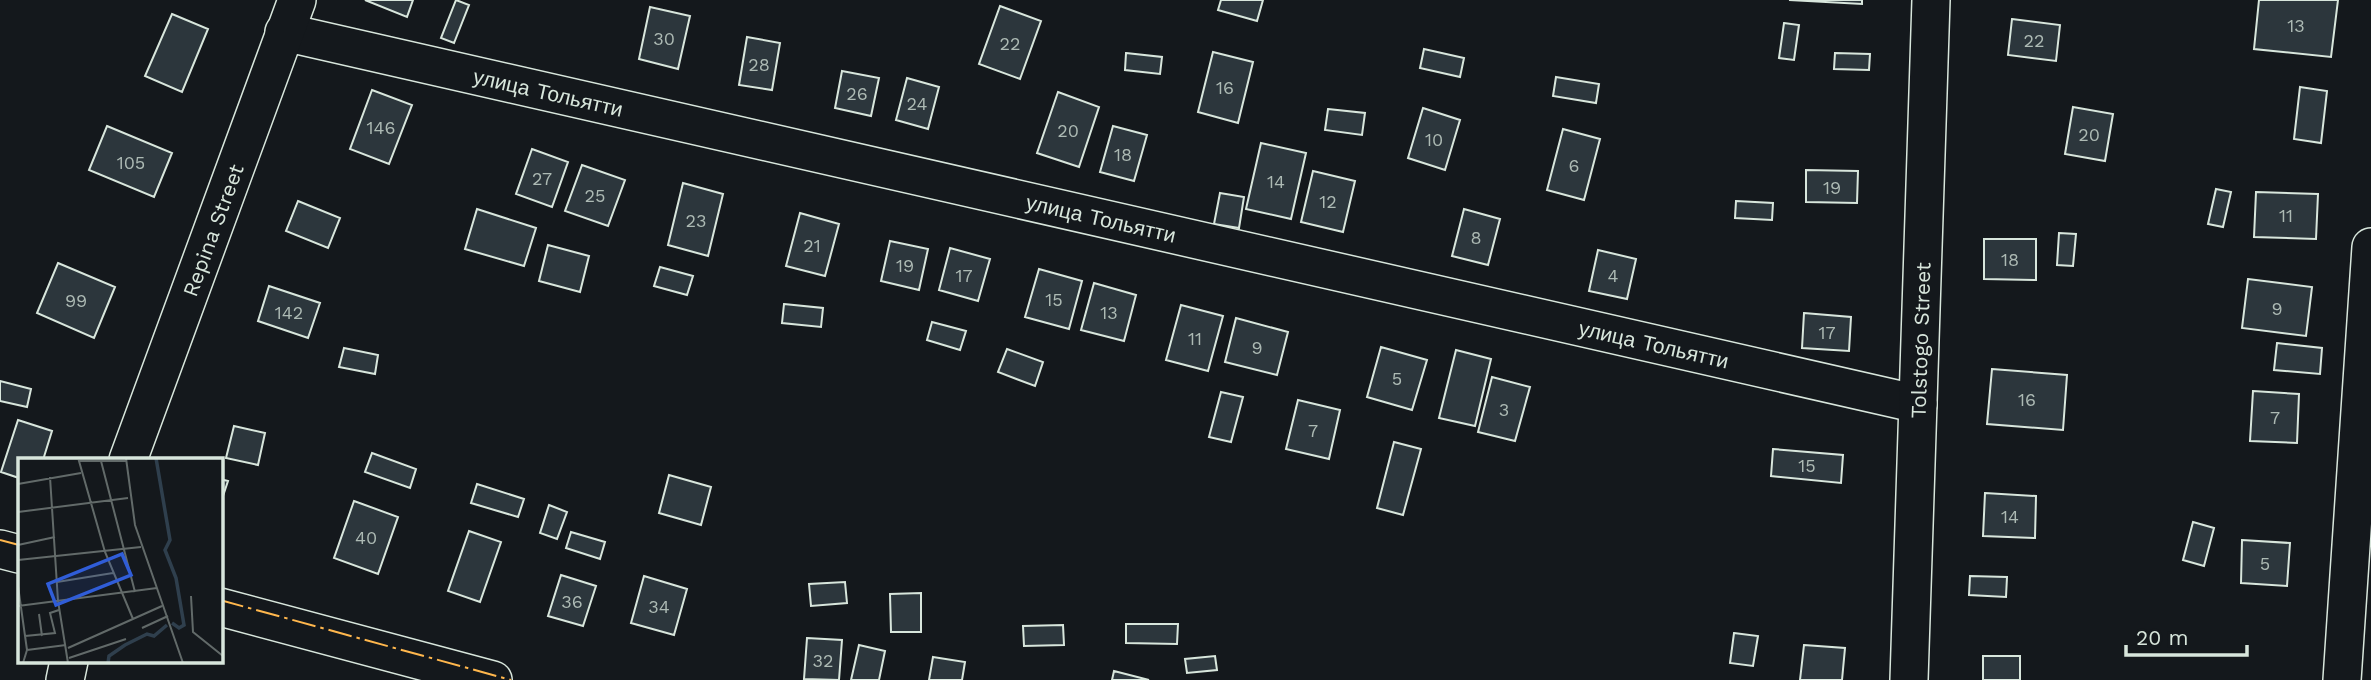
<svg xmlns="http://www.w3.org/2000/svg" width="2371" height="680" viewBox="0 0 2371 680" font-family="'Work Sans',sans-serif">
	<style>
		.building { fill: #2c363c; stroke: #d8e6dc; stroke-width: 2 }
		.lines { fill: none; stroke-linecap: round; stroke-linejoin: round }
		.minor-casing { stroke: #d8e6dc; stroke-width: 40 }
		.minor { stroke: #14181c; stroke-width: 37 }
		.power { stroke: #ffb74d; stroke-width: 2; stroke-dasharray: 24 5 3.5 5; stroke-linecap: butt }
		.labels { text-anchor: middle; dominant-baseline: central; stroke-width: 5; stroke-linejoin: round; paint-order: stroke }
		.number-label { font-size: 18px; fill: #adbab4 }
		.street-label { font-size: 21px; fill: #d8e6dc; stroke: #14181c }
		.inset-river { fill: none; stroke: #2f3f4d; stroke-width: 3.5 }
		.inset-road { fill: none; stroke: #626a69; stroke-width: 2 }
		.view { fill: #305dd8; fill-opacity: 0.15; stroke: #305dd8; stroke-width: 3.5 }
		.inset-edge { fill: none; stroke: #d8e6dc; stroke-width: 3.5 }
	</style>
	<rect width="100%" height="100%" fill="#14181c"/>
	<path class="building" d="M 365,0 L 413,0 L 407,17 Z
		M 456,0 L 469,5 L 454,43 L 441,38 Z
		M 1221,0 L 1263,0 L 1257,21 L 1218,10 Z
		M 1789,0 L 1862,0 L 1862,4 Z
		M 2259,0 L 2338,0 L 2331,57 L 2254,49 Z
		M 1000,6 L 1041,21 L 1020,79 L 979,64 Z
		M 650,7 L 690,16 L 678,69 L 639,59 Z
		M 172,14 L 208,29 L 182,92 L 145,76 Z
		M 2012,19 L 2060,25 L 2056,61 L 2008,55 Z
		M 1784,23 L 1799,25 L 1794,60 L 1779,58 Z
		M 747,37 L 780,43 L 772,90 L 739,85 Z
		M 1424,49 L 1464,58 L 1460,77 L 1420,68 Z
		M 1213,52 L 1253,62 L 1238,123 L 1198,112 Z
		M 1126,53 L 1162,57 L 1160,74 L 1125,70 Z
		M 1835,53 L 1870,54 L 1869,70 L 1834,69 Z
		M 842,71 L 879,78 L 871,116 L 835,108 Z
		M 1556,77 L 1599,84 L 1596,103 L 1553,96 Z
		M 907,78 L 939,87 L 928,129 L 896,120 Z
		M 2300,87 L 2327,91 L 2321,143 L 2294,139 Z
		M 372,90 L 412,105 L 389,164 L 350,149 Z
		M 1058,92 L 1099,107 L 1079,167 L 1037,153 Z
		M 2073,107 L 2113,114 L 2105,161 L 2065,154 Z
		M 1423,108 L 1460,120 L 1445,170 L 1408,158 Z
		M 1328,109 L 1365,113 L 1362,135 L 1325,130 Z
		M 107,126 L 172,153 L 154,197 L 89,170 Z
		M 1113,126 L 1147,135 L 1134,181 L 1100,172 Z
		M 1563,129 L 1600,139 L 1584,200 L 1547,190 Z
		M 1261,143 L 1306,153 L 1291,219 L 1246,209 Z
		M 532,149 L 568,162 L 552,207 L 516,194 Z
		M 582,165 L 625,180 L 608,226 L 565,211 Z
		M 1806,170 L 1858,171 L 1857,203 L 1806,202 Z
		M 1313,171 L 1355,181 L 1343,232 L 1301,222 Z
		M 683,183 L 723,194 L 708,256 L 668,245 Z
		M 2216,189 L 2231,192 L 2223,227 L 2208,224 Z
		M 2256,192 L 2318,194 L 2316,239 L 2254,237 Z
		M 1220,193 L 1244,197 L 1239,228 L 1214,224 Z
		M 298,201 L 340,218 L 328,248 L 286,231 Z
		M 1736,201 L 1773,203 L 1772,220 L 1735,218 Z
		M 477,209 L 536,228 L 524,266 L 465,249 Z
		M 1464,209 L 1500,219 L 1488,265 L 1452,256 Z
		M 800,213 L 839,224 L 825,276 L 786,266 Z
		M 2059,233 L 2076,234 L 2073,266 L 2057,265 Z
		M 1984,239 L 2036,239 L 2036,280 L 1984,279 Z
		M 890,241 L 928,249 L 919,290 L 881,281 Z
		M 548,245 L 589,256 L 580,292 L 539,281 Z
		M 950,248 L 990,259 L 978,301 L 939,290 Z
		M 1598,250 L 1636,259 L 1627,299 L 1589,291 Z
		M 58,263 L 115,287 L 94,338 L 37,313 Z
		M 660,267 L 693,276 L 687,295 L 654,286 Z
		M 1039,269 L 1082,281 L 1069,329 L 1025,317 Z
		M 2248,279 L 2312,287 L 2306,336 L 2242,328 Z
		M 1094,283 L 1136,295 L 1124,341 L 1081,330 Z
		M 269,286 L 320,303 L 308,338 L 258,321 Z
		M 784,304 L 823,308 L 821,327 L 782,323 Z
		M 1181,305 L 1223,316 L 1208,371 L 1166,360 Z
		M 1804,313 L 1851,317 L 1849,351 L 1802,348 Z
		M 1236,318 L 1288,332 L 1277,375 L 1225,362 Z
		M 932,322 L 966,331 L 960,350 L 927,340 Z
		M 2277,343 L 2322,348 L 2320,374 L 2274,370 Z
		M 1381,347 L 1427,360 L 1412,410 L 1367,397 Z
		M 344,348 L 378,355 L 375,374 L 339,367 Z
		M 1007,349 L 1043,362 L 1035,386 L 998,372 Z
		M 1456,350 L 1491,359 L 1475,426 L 1439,418 Z
		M 1992,369 L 2067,375 L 2063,430 L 1987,424 Z
		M 1492,377 L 1530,387 L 1515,441 L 1478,432 Z
		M 0,381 L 31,389 L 27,407 L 0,401 Z
		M 2253,391 L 2299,394 L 2297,443 L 2250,441 Z
		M 1221,392 L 1243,397 L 1231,442 L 1209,437 Z
		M 1298,400 L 1340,410 L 1329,459 L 1286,449 Z
		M 18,420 L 52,431 L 43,460 L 19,460 L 19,478 L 1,472 Z
		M 234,426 L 265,433 L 258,465 L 226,458 Z
		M 1394,442 L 1421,449 L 1403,515 L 1377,508 Z
		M 1773,449 L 1843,455 L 1841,483 L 1771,476 Z
		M 372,453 L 416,469 L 410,488 L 365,472 Z
		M 669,475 L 711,487 L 701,525 L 659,513 Z
		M 220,479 L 228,481 L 220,505 Z
		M 477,484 L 524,499 L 518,517 L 471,503 Z
		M 1985,493 L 2036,496 L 2035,538 L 1983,536 Z
		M 354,501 L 398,517 L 378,574 L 334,558 Z
		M 549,505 L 567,512 L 557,539 L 540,533 Z
		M 2193,522 L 2214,528 L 2204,566 L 2183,560 Z
		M 469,531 L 501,542 L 480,602 L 448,591 Z
		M 571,532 L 605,542 L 600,559 L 566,548 Z
		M 2242,540 L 2290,543 L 2287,586 L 2241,583 Z
		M 561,575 L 596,586 L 583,626 L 548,616 Z
		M 644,576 L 687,589 L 674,635 L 631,623 Z
		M 1970,576 L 2007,577 L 2006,597 L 1969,595 Z
		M 845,582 L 847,603 L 811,606 L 809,584 Z
		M 921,593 L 921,632 L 891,632 L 890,594 Z
		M 1126,624 L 1178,624 L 1177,644 L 1126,643 Z
		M 1063,625 L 1064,645 L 1024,646 L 1023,626 Z
		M 1734,633 L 1758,636 L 1753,666 L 1730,663 Z
		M 807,638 L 842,640 L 839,680 L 804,679 Z
		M 859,645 L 885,651 L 879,680 L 851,680 Z
		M 1804,645 L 1845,648 L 1842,680 L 1800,680 Z
		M 1215,656 L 1217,670 L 1187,673 L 1185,659 Z
		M 1983,656 L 2020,656 L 2020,680 L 1983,680 Z
		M 933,657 L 965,662 L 962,680 L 929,680 Z
		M 1114,671 L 1149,680 L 1112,680 Z"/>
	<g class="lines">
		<defs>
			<g id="minor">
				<path id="s1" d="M 284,32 L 1918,404"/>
				<path id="s2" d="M 128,460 L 297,0"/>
				<path d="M 0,549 L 19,554"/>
				<path d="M 220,607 L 493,680"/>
				<path d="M 65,680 L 69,661"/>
				<path id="s3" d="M 1909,680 L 1931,0"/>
				<path d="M 2342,680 L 2371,247"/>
			</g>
		</defs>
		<use href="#minor" class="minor-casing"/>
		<use href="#minor" class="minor"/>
		<path class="power" d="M 0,540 L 19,545
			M 220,600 L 511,680"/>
	</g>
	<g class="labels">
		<g class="number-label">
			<text x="2296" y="25">13</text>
			<text x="664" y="38">30</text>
			<text x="2034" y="40">22</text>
			<text x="1010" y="43">22</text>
			<text x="759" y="64">28</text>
			<text x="1225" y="87">16</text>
			<text x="857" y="93">26</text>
			<text x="917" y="103">24</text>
			<text x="381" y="127">146</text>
			<text x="1068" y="130">20</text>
			<text x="2089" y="134">20</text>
			<text x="1434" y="139">10</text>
			<text x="1123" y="154">18</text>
			<text x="131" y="162">105</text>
			<text x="1574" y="165">6</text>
			<text x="542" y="178">27</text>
			<text x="1276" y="181">14</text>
			<text x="1832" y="187">19</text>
			<text x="595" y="195">25</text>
			<text x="1328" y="201">12</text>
			<text x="2286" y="215">11</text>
			<text x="696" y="220">23</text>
			<text x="1476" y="237">8</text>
			<text x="812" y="245">21</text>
			<text x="2010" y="259">18</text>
			<text x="905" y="265">19</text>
			<text x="964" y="275">17</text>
			<text x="1613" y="275">4</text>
			<text x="1054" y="299">15</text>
			<text x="76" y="300">99</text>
			<text x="2277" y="308">9</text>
			<text x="289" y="312">142</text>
			<text x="1109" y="312">13</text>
			<text x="1827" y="332">17</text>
			<text x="1195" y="338">11</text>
			<text x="1257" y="347">9</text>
			<text x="1397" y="378">5</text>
			<text x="2027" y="399">16</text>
			<text x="1504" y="409">3</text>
			<text x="2275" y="417">7</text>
			<text x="1313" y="430">7</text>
			<text x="1807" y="465">15</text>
			<text x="2010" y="516">14</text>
			<text x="366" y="537">40</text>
			<text x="2265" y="563">5</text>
			<text x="572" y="601">36</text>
			<text x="659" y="606">34</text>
			<text x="823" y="660">32</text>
		</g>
		<g class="street-label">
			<text stroke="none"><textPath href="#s1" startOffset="271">улица Тольятти</textPath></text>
			<text stroke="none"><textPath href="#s1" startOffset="838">улица Тольятти</textPath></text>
			<text stroke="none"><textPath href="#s2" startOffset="245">Repina Street</textPath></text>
			<text stroke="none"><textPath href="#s3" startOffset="340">Tolstogo Street</textPath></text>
			<text stroke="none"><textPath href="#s1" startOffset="1405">улица Тольятти</textPath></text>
		</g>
	</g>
	<g transform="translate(18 458)">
		<rect width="205" height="205" fill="#14181c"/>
		<path class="inset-river" d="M 138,0 L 152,82 L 147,92 L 158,120 L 166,167 L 161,170 L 154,165M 90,205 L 91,198 L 107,187 L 129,176 L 136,178 L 149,167"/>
		<path class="inset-road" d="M 108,0 L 117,67 L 165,205M 83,3 L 117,134M 108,3 L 61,3 L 87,94 L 115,161M 32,19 L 40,143 L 50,205M 0,26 L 63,15M 0,54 L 110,40M 0,87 L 37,79M 0,102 L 123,89M 39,124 L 95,115M 0,128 L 9,192 L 5,205M 173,138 L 175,174 L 205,198M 0,148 L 139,130M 21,156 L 24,178M 124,170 L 150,158M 7,178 L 37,175 L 32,155 L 41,152M 50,190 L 144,148M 9,192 L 48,187M 51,200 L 108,181"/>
		<path class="view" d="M 104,96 L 113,117 L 38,147 L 30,126 Z"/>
		<rect width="205" height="205" class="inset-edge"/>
	</g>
	<path d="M2126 645v10h121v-10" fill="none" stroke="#d8e6dc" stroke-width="3.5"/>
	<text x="2136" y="645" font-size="21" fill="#d8e6dc" stroke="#14181c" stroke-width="5" paint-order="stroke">20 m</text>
</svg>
